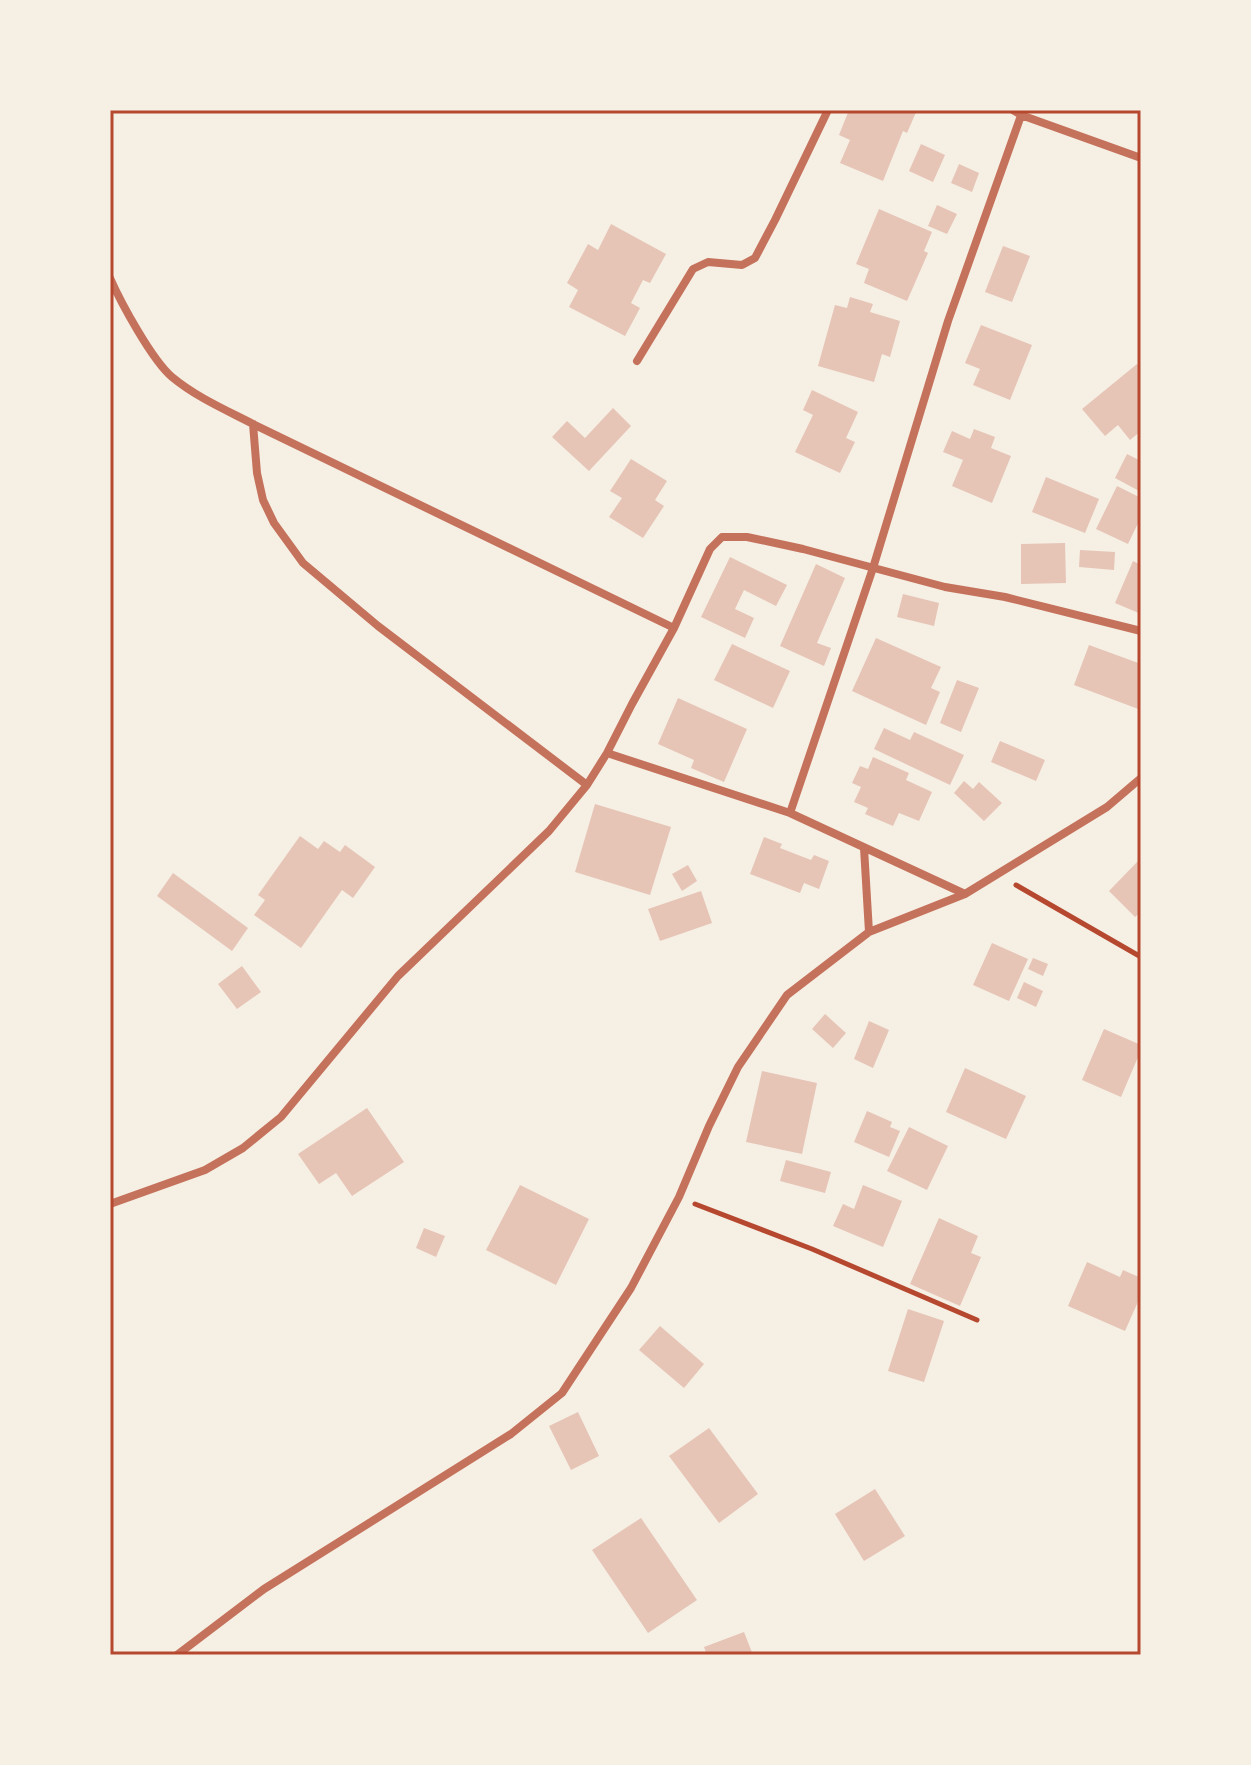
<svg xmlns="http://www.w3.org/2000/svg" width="1251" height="1765" viewBox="0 0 1251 1765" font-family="'DejaVu Sans',sans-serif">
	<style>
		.building { fill: #e6c5b7 }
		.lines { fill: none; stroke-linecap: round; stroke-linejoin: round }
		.path { stroke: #b5482f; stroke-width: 5 }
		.minor { stroke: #c5725c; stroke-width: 8 }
		.neatline { fill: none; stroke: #b5482f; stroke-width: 3 }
	</style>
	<rect width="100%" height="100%" fill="#f6efe4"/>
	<path class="building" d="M 849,110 L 917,110 L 907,133 L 903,131 L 883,181 L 840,163 L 850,140 L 839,135 Z
		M 921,144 L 945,155 L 933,182 L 909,171 Z
		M 959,164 L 979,173 L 972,192 L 951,183 Z
		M 937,205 L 957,214 L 947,234 L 928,226 Z
		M 879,209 L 932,232 L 924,251 L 928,253 L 907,301 L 864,283 L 869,269 L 856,264 Z
		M 611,224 L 666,254 L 650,283 L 643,280 L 631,303 L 640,308 L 625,336 L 569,307 L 578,290 L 567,283 L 588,244 L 598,250 Z
		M 1003,246 L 1030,256 L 1012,302 L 985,292 Z
		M 850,297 L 873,304 L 870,312 L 900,321 L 890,357 L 882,354 L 874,382 L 818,366 L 835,305 L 847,308 Z
		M 981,325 L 1032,345 L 1010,400 L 973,385 L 980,369 L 965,363 Z
		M 1137,364 L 1141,369 L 1141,431 L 1130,440 L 1118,425 L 1105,436 L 1082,409 Z
		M 812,390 L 858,412 L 846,438 L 855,442 L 840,473 L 795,452 L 813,415 L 803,410 Z
		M 613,408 L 631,426 L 589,471 L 552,437 L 567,421 L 585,438 Z
		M 974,429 L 995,437 L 991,448 L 1011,456 L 992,503 L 952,486 L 963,460 L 943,452 L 952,431 L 970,439 Z
		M 1127,454 L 1141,461 L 1141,492 L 1115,478 Z
		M 631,459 L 667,481 L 655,500 L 664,506 L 643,538 L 609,517 L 622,498 L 610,491 Z
		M 1046,477 L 1099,499 L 1085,533 L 1032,512 Z
		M 1117,486 L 1141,498 L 1141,517 L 1128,544 L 1096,529 Z
		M 1065,543 L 1066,583 L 1021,584 L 1021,544 Z
		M 1080,550 L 1115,552 L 1114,570 L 1079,567 Z
		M 730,557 L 787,585 L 776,606 L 744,590 L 735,609 L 754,618 L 745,638 L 701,617 Z
		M 1133,561 L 1141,565 L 1141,614 L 1115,603 Z
		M 816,564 L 845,578 L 817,643 L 831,648 L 824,666 L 780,646 Z
		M 903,594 L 939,603 L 934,626 L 897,617 Z
		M 876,638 L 941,667 L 931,688 L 940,692 L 926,725 L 852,691 Z
		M 732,644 L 790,671 L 773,708 L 714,680 Z
		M 1089,645 L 1141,664 L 1141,710 L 1074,685 Z
		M 957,680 L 979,688 L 961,732 L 940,723 Z
		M 678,698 L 747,729 L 724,782 L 691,768 L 694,760 L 658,744 Z
		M 884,728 L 910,740 L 914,732 L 964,755 L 950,785 L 874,749 Z
		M 1000,741 L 1045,760 L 1036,781 L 991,762 Z
		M 873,757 L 909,773 L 906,780 L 932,792 L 919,821 L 899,813 L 893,826 L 865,814 L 868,808 L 854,802 L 861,787 L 852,783 L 860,766 L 868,769 Z
		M 964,781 L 973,789 L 979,782 L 1002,803 L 984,821 L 954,793 Z
		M 595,804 L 671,827 L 650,895 L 575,872 Z
		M 300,836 L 318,849 L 324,841 L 340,852 L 345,845 L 375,867 L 353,898 L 342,890 L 301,948 L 254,915 L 265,900 L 258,895 Z
		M 764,837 L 782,844 L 780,848 L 811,860 L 814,855 L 829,861 L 819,889 L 804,883 L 800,893 L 750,874 Z
		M 1138,861 L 1141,863 L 1141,912 L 1135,917 L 1109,891 Z
		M 688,865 L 697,881 L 682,891 L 672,874 Z
		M 173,873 L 248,928 L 232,951 L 157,896 Z
		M 701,891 L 712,923 L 660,941 L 648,909 Z
		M 992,943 L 1028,959 L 1009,1001 L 973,985 Z
		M 1033,958 L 1048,964 L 1043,976 L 1028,969 Z
		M 242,966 L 261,992 L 237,1009 L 218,984 Z
		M 1024,982 L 1043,991 L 1036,1007 L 1017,998 Z
		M 825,1014 L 846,1033 L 833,1048 L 812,1029 Z
		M 869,1021 L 889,1030 L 873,1068 L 854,1059 Z
		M 1104,1029 L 1141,1045 L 1141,1050 L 1121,1097 L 1082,1080 Z
		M 965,1068 L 1026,1096 L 1006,1139 L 946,1112 Z
		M 762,1071 L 817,1083 L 802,1154 L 746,1142 Z
		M 367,1108 L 404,1162 L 352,1196 L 336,1173 L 319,1184 L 298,1154 Z
		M 867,1111 L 892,1122 L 890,1127 L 900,1131 L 889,1157 L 854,1142 Z
		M 909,1127 L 948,1146 L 927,1190 L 887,1171 Z
		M 786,1160 L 831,1172 L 825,1193 L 780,1181 Z
		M 520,1185 L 589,1219 L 556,1285 L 486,1250 Z
		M 863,1185 L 902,1201 L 883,1247 L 833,1226 L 843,1204 L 854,1209 Z
		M 939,1218 L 978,1236 L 971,1253 L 981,1257 L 960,1306 L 910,1284 Z
		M 424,1228 L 445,1236 L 436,1257 L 416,1248 Z
		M 1087,1262 L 1120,1277 L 1123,1270 L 1141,1278 L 1141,1295 L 1125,1331 L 1068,1306 Z
		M 908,1309 L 944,1321 L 924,1382 L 888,1371 Z
		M 660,1326 L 704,1364 L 684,1388 L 639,1350 Z
		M 578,1412 L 599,1456 L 571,1470 L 549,1426 Z
		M 709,1428 L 758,1494 L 719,1523 L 669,1456 Z
		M 875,1489 L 905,1536 L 864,1561 L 835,1514 Z
		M 641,1518 L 697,1600 L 648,1633 L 592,1550 Z
		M 744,1632 L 753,1655 L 707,1655 L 704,1647 Z"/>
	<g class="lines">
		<path class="path" d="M 1016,885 L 1141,957
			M 695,1204 L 812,1249 L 977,1320"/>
		<path class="minor" d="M 1013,110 L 1021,115 L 1141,158
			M 110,278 C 121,303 152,360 172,377 C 196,397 226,410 253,424 L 674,628
			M 637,361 L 693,269 L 708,262 L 742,265 L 755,258 L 775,220 L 828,110
			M 253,424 L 257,473 L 263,500 L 274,523 L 303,563 L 378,626 L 587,785
			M 607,753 L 790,813 L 965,894
			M 790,813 L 873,568 L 948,321 L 1023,110
			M 864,848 L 869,932
			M 110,1204 L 205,1170 L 243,1148 L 281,1117 L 398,976 L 549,831 L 587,785 L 607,753 L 632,704 L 674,628 L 710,549 L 722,537 L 747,537 L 803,549 L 945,587 L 1005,597 L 1141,631
			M 177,1655 L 264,1589 L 511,1434 L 562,1393 L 631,1288 L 679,1197 L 709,1126 L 738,1067 L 787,995 L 869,932 L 965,894 L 1107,807 L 1141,778"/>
	</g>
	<rect width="1251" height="1765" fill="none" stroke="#f6efe4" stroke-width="224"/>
	<rect x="112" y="112" width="1027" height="1541" class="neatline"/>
</svg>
